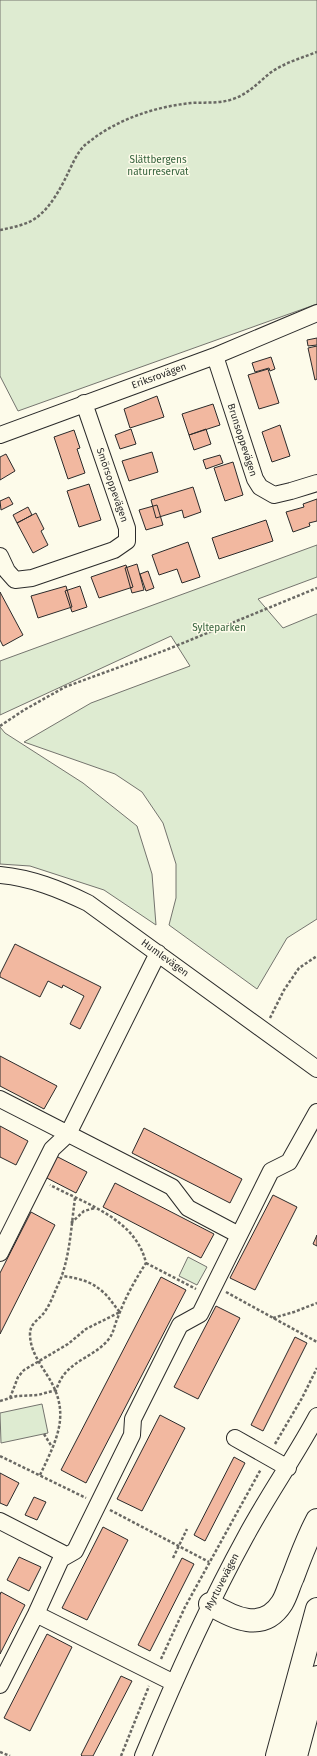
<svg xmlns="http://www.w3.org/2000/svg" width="317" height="1756" viewBox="0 0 317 1756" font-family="'Fira Sans',sans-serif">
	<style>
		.green { fill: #deebd1; stroke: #74746e }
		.building { fill: #f2b8a0; stroke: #2b2b2b }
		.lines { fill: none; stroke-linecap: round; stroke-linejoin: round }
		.minor-casing { stroke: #2b2b2b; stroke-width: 18 }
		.highway-casing { stroke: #2b2b2b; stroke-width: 24 }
		.path { stroke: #6a6964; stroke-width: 2.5; stroke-dasharray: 3 2; stroke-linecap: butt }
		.minor { stroke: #fdfbea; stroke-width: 16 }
		.highway { stroke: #fdfbea; stroke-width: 22 }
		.labels { text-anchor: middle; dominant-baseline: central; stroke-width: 3; stroke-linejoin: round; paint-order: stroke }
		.park-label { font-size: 10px; fill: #34623c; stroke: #fdfbea }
		.street-label { font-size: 10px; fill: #2b2b2b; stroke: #fdfbea }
	</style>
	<rect width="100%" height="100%" fill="#fdfbea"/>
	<path class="green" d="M 0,0 L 317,0 L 317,304 L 18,411 L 0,376 Z
		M 317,545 L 317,577 L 258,599 L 283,628 L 317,614 L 317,919 L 287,938 L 257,989 L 169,925 L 176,898 L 176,864 L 163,823 L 142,792 L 115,774 L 24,742 L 91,703 L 190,666 L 171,636 L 0,715 L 0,661 Z
		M 0,727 L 5,733 L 83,783 L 137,826 L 152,874 L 156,925 L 104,890 L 30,866 L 0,864 Z
		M 188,1257 L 207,1267 L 197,1285 L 179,1276 Z
		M 42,1404 L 48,1433 L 1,1443 L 0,1413 Z"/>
	<path class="building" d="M 317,338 L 317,345 L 308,346 L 307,340 Z
		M 317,346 L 317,379 L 315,380 L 308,348 Z
		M 271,357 L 275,369 L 270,371 L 269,368 L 255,372 L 252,363 Z
		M 268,369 L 279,403 L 259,409 L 248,375 Z
		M 157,396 L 164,417 L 130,428 L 124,409 Z
		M 213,404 L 220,425 L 189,435 L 182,414 Z
		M 280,425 L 290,456 L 272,462 L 262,432 Z
		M 131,429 L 136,444 L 120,449 L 115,435 Z
		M 206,429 L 211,444 L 194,450 L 189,435 Z
		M 74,430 L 80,448 L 77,449 L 85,473 L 68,479 L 54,437 Z
		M 152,452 L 158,472 L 129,481 L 122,461 Z
		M 6,454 L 15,471 L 0,480 L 0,457 Z
		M 220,455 L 223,463 L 206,469 L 203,460 Z
		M 233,462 L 243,495 L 225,501 L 214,468 Z
		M 89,484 L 101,520 L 79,527 L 67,491 Z
		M 193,487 L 201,512 L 184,518 L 182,510 L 156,518 L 151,500 Z
		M 9,497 L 13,504 L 1,510 L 0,501 Z
		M 317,499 L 317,521 L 309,523 L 310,526 L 293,532 L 286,512 L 304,507 L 303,504 Z
		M 157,505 L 163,525 L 146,530 L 139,510 Z
		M 28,507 L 32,515 L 17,523 L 13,515 Z
		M 36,513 L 44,529 L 41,531 L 48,545 L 33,553 L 17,523 Z
		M 266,520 L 273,541 L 219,559 L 212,538 Z
		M 188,542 L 200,577 L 182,583 L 177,569 L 159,575 L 152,555 Z
		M 137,564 L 144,590 L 132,593 L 125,568 Z
		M 126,565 L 133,587 L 99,598 L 91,577 Z
		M 148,571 L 154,588 L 146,591 L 140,574 Z
		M 66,586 L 72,607 L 38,618 L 31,596 Z
		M 80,586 L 87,607 L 72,612 L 65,591 Z
		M 0,592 L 23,635 L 3,646 L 0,640 Z
		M 15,944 L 101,987 L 80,1029 L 70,1024 L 84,996 L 63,985 L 62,988 L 48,981 L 40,997 L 0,977 L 0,974 Z
		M 0,1056 L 57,1086 L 44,1109 L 0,1086 Z
		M 0,1126 L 28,1141 L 16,1165 L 0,1157 Z
		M 144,1128 L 242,1179 L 230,1203 L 132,1153 Z
		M 54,1155 L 87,1172 L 76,1193 L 43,1176 Z
		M 115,1183 L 214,1234 L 201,1258 L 103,1207 Z
		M 273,1195 L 297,1207 L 255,1290 L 230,1278 Z
		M 31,1212 L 55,1225 L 0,1334 L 0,1273 Z
		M 317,1235 L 317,1246 L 313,1244 Z
		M 161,1277 L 186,1290 L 86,1483 L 61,1470 Z
		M 216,1306 L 240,1318 L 198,1399 L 174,1387 Z
		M 295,1337 L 307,1343 L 263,1431 L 251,1425 Z
		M 160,1415 L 185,1428 L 142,1511 L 117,1499 Z
		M 234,1457 L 245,1463 L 205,1541 L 194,1535 Z
		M 0,1473 L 19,1483 L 7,1506 L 0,1503 Z
		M 34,1497 L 46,1502 L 37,1520 L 25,1515 Z
		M 103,1527 L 128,1540 L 87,1620 L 62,1608 Z
		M 19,1557 L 41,1567 L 29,1591 L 7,1580 Z
		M 182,1558 L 194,1564 L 150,1651 L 138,1645 Z
		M 1,1592 L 25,1605 L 0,1654 L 0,1595 Z
		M 47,1634 L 72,1647 L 30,1731 L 4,1718 Z
		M 121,1676 L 132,1681 L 93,1756 L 82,1756 L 81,1755 Z"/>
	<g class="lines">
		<defs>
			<path id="minor" d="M 215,356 L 255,479 L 260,487 L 274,495 L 291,491 L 317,483
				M 0,435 L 215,356 L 317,313
				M 0,556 L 7,571 L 15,580 L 32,578 L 114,550 L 127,541 L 127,528 L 84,403
				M 0,875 C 32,878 59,889 88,903 L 317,1069
				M 0,1099 L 172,1187 L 188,1208 L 239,1235
				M 0,1253 L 52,1149 L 68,1134 L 158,953
				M 235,1438 L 288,1468
				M 0,1521 L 66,1555
				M 36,1614 L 174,1683
				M 0,1685 L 36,1614 L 61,1559 L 75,1551 L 132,1435 L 133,1419 L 180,1325 L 200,1314 L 271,1171 L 289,1162 L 317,1112
				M 143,1756 C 174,1681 207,1607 246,1536 C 268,1495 295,1457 317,1416"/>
			<path id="highway" d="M 210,1604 C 233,1618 263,1633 282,1603 C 287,1595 289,1585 293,1577 C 300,1558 307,1539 317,1520
				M 277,1756 L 317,1609
				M 296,1756 L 317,1677"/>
		</defs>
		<use href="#minor" class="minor-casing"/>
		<use href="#highway" class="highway-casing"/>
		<path class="path" d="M 0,230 C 10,228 20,226 29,222 C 47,214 60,190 68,173 C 72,165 78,151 85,145 C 115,120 153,107 191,103 C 205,102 219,104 233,99 C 248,94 258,83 270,73 C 284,63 301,58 317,52
			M 0,726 L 24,710 L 65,687 L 166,650 L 317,588
			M 270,1018 L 284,990 L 299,968 L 317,956
			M 71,1223 L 84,1211 L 95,1208
			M 146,1263 L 196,1289
			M 226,1292 L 317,1342
			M 273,1318 L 294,1312 L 317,1303
			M 10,1398 L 18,1377 L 24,1370 L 68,1344 L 86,1329 L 120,1312 C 114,1306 110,1298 103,1292 C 91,1281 78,1278 62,1276
			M 0,1401 L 17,1396 L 38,1395 L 56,1390 C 58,1385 60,1380 63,1376 C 74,1360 96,1355 108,1340 C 114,1333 114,1326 118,1317 C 125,1298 135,1280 146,1263 C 136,1219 86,1204 50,1185
			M 44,1434 L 52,1447
			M 275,1444 L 302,1398 L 317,1368
			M 0,1456 L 86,1498
			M 40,1475 C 57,1439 72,1413 47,1375 C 39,1362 30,1350 30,1334 C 30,1324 37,1321 43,1314 C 49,1307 53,1296 57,1287 C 70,1261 71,1227 75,1198
			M 110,1510 L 209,1562
			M 173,1558 L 187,1529
			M 161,1659 L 185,1607 L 261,1469
			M 0,1752 L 10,1756
			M 121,1756 L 149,1686"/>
		<use href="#minor" class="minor"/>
		<use href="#highway" class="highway"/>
	</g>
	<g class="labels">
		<g class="park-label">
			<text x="158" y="160">Slättbergens<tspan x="158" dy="12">naturreservat</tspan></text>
			<text x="219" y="628">Sylteparken</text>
		</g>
		<g class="street-label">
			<text transform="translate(159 376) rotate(-20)">Eriksrovägen</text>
			<text transform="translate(242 440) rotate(72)">Brunsoppevägen</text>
			<text transform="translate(112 485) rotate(71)">Smörsoppevägen</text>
			<text transform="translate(165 958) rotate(36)">Humlevägen</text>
			<text transform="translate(222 1582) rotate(-63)">Myrtuvevägen</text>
		</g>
	</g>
</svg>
